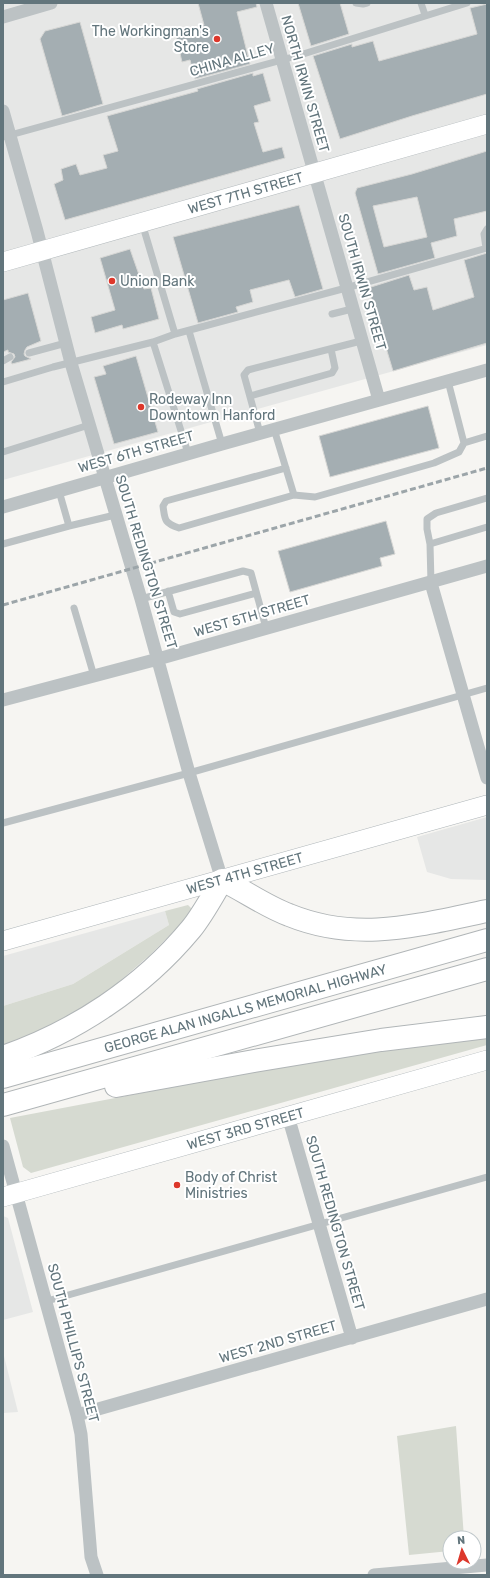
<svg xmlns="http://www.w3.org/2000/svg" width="490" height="1578" viewBox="0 0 490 1578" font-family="Rubik,sans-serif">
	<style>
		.built { fill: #e6e7e6 }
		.green { fill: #d6dad1 }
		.building { fill: #a4aeb2; stroke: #d7d7d5; fill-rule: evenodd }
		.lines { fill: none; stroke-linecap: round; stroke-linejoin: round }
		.secondary-casing { stroke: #afb6b9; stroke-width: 20 }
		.highway-casing { stroke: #b0b5b7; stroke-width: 24 }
		.lane { stroke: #bcc2c4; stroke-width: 7 }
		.street { stroke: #bcc2c4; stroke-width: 13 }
		.secondary { stroke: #fff; stroke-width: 19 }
		.highway { stroke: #fff; stroke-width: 22 }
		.rail { stroke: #9ca5a9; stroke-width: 3; stroke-dasharray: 6 3; stroke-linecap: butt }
		.poi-dot { fill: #dd372b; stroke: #fff; stroke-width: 1.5 }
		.labels { text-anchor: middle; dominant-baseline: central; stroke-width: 4; stroke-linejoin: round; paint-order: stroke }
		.poi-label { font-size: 14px; fill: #62757c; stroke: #fff; text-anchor: start }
		.street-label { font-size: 14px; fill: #62757c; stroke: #fff }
	</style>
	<rect width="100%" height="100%" fill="#f6f5f2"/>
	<path class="built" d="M 3,3 L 487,3 L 487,345 L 3,480 Z
		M 487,817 L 487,880 L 451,879 L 427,872 L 417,837 Z
		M 165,911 L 169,925 L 73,984 L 3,1006 L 3,956 Z
		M 3,1216 L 8,1218 L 33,1312 L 3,1320 Z
		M 3,1352 L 18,1412 L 3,1413 Z"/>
	<path class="green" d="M 188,905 L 192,909 L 179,926 L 151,954 L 106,993 L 60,1023 L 3,1046 L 3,1006 L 73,984 L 169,925 L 165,911 Z
		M 487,1037 L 487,1045 L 31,1173 L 23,1167 L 10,1118 L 284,1066 L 380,1050 Z
		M 456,1426 L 464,1538 L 450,1538 L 450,1551 L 409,1555 L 397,1436 Z"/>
	<path class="building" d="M 198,3 L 256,3 L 257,7 L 237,12 L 250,64 L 195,79 L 190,60 L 182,62 L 175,32 L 204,25 Z
		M 298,3 L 340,3 L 349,34 L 311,46 Z
		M 487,4 L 487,94 L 412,116 L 340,139 L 313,56 L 352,44 L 352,47 L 373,41 L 379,61 L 477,34 L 470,8 Z
		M 80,22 L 103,104 L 62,116 L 40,39 L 45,31 Z
		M 253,73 L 253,76 L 263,73 L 271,101 L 254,106 L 259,122 L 254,123 L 263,152 L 282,147 L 285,158 L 65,220 L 54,184 L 63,180 L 61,169 L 76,164 L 80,175 L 107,168 L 103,155 L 118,151 L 107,116 L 198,91 L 197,89 Z
		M 487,151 L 487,211 L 454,219 L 457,236 L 431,243 L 435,258 L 378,274 L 355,193 L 357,188 L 412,174 ZM 417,197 L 427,237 L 384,247 L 373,206 Z
		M 299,205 L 323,289 L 295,297 L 289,280 L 250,290 L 253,302 L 236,307 L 238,312 L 198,323 L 173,237 Z
		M 130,249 L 144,289 L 151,288 L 159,319 L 123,329 L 122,325 L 95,333 L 91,317 L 115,310 L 100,258 Z
		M 487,253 L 487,343 L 393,371 L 368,288 L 409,275 L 414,290 L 427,287 L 433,310 L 474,297 L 464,260 Z
		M 28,293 L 41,341 L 27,347 L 25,350 L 24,354 L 25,356 L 31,359 L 12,364 L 11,362 L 15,357 L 14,354 L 8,352 L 8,350 L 3,352 L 3,300 Z
		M 136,356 L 158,432 L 114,444 L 94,377 L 106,374 L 103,366 Z
		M 428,406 L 439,448 L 330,477 L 319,436 Z
		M 386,521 L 395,554 L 380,558 L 382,566 L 290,592 L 278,551 Z"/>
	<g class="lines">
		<defs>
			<g id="secondary">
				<path id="s1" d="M 3,262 L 487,124"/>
				<path id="s2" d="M 3,941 L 487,805"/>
				<path id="s3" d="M 3,1197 L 487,1060"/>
			</g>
			<g id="highway">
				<path d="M 3,1057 C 75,1032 142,988 191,929 C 203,914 212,897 222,880 C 245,891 265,906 289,915 C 358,943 418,925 487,911"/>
				<path id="s4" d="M 3,1077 L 487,940"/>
				<path d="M 116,1086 L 254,1061 L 381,1040 L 487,1027"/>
				<path d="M 3,1105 L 487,969"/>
			</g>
		</defs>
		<use href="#secondary" class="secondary-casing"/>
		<use href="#highway" class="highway-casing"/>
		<path class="lane" d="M 356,3 L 363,4 L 367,3
			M 421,3 L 425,15
			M 3,137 L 300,55 L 467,3
			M 142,223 L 175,334
			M 486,248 L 484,234 L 487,229
			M 332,314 L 352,309
			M 189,331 L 222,444
			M 153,342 L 188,453
			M 29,353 L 66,343
			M 3,361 L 10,357
			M 3,382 L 53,367 L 153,342 L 175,334 L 346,288 L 487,248
			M 250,396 L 332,373 L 335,368 L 331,349
			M 274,429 L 294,495
			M 260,433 L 244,375 L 248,370 L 361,341
			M 464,443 L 487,436
			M 3,452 L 89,425
			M 286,468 L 166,501 L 163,506 C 165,520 164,523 179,528 L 294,495 L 315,497 L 434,463 L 459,452 L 464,443 L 448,381
			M 69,526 L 115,515
			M 3,544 L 69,526 L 59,491
			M 430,544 L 487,527
			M 431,583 L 430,544 L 427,529 L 427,519 L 436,513 L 487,498
			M 168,591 L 174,612 L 180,614 L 256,593
			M 141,599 L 243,571 L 251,573 L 266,628
			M 74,608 L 94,676
			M 3,823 L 189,773 L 487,688
			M 47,1301 L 487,1177"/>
		<path class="street" d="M 266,3 L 379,400
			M 3,17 L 51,3
			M 3,111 L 37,231 L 71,363 L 141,599 L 189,773 L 222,880
			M 3,507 L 222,444 L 487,370
			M 431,583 L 487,778
			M 3,700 L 158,659 L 487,566
			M 288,1116 L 352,1338
			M 3,1146 L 77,1415 L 81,1434 L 91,1557 L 97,1575
			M 77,1415 L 487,1299
			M 374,1575 L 487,1565"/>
		<use href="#secondary" class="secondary"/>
		<use href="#highway" class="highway"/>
		<path class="rail" d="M 3,605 L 487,468"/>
	</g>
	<g class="poi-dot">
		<circle cx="217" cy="39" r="4"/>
		<circle cx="112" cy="281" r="4"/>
		<circle cx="141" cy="407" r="4"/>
		<circle cx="177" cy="1185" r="4"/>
	</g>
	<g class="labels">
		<g class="poi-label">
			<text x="209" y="31" text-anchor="end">The Workingman's<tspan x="209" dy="16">Store</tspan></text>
			<text x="120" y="281">Union Bank</text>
			<text x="149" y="399">Rodeway Inn<tspan x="149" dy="16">Downtown Hanford</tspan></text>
			<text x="185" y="1177">Body of Christ<tspan x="185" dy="16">Ministries</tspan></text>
		</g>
		<g class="street-label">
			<text transform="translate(232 60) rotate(-16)">CHINA ALLEY</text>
			<text transform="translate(305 84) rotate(74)">NORTH IRWIN STREET</text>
			<text stroke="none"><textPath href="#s1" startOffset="252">WEST 7TH STREET</textPath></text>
			<text transform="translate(362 282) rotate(74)">SOUTH IRWIN STREET</text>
			<text transform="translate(136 452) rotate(-16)">WEST 6TH STREET</text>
			<text transform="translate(146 562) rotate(73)">SOUTH REDINGTON STREET</text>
			<text transform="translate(252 616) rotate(-16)">WEST 5TH STREET</text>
			<text stroke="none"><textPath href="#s2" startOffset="251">WEST 4TH STREET</textPath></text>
			<text stroke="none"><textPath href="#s4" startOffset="252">GEORGE ALAN INGALLS MEMORIAL HIGHWAY</textPath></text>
			<text stroke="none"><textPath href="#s3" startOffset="252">WEST 3RD STREET</textPath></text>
			<text transform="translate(335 1223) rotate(74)">SOUTH REDINGTON STREET</text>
			<text transform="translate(278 1342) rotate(-16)">WEST 2ND STREET</text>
			<text transform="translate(73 1343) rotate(75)">SOUTH PHILLIPS STREET</text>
		</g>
	</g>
	<rect width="490" height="1578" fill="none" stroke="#62757c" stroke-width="8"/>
	<g transform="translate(462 1550) rotate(355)"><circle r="19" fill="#ffffff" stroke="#c0c8cb"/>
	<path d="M0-3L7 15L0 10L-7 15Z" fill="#dd372b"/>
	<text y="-6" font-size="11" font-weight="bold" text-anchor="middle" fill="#62757c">N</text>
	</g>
</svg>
